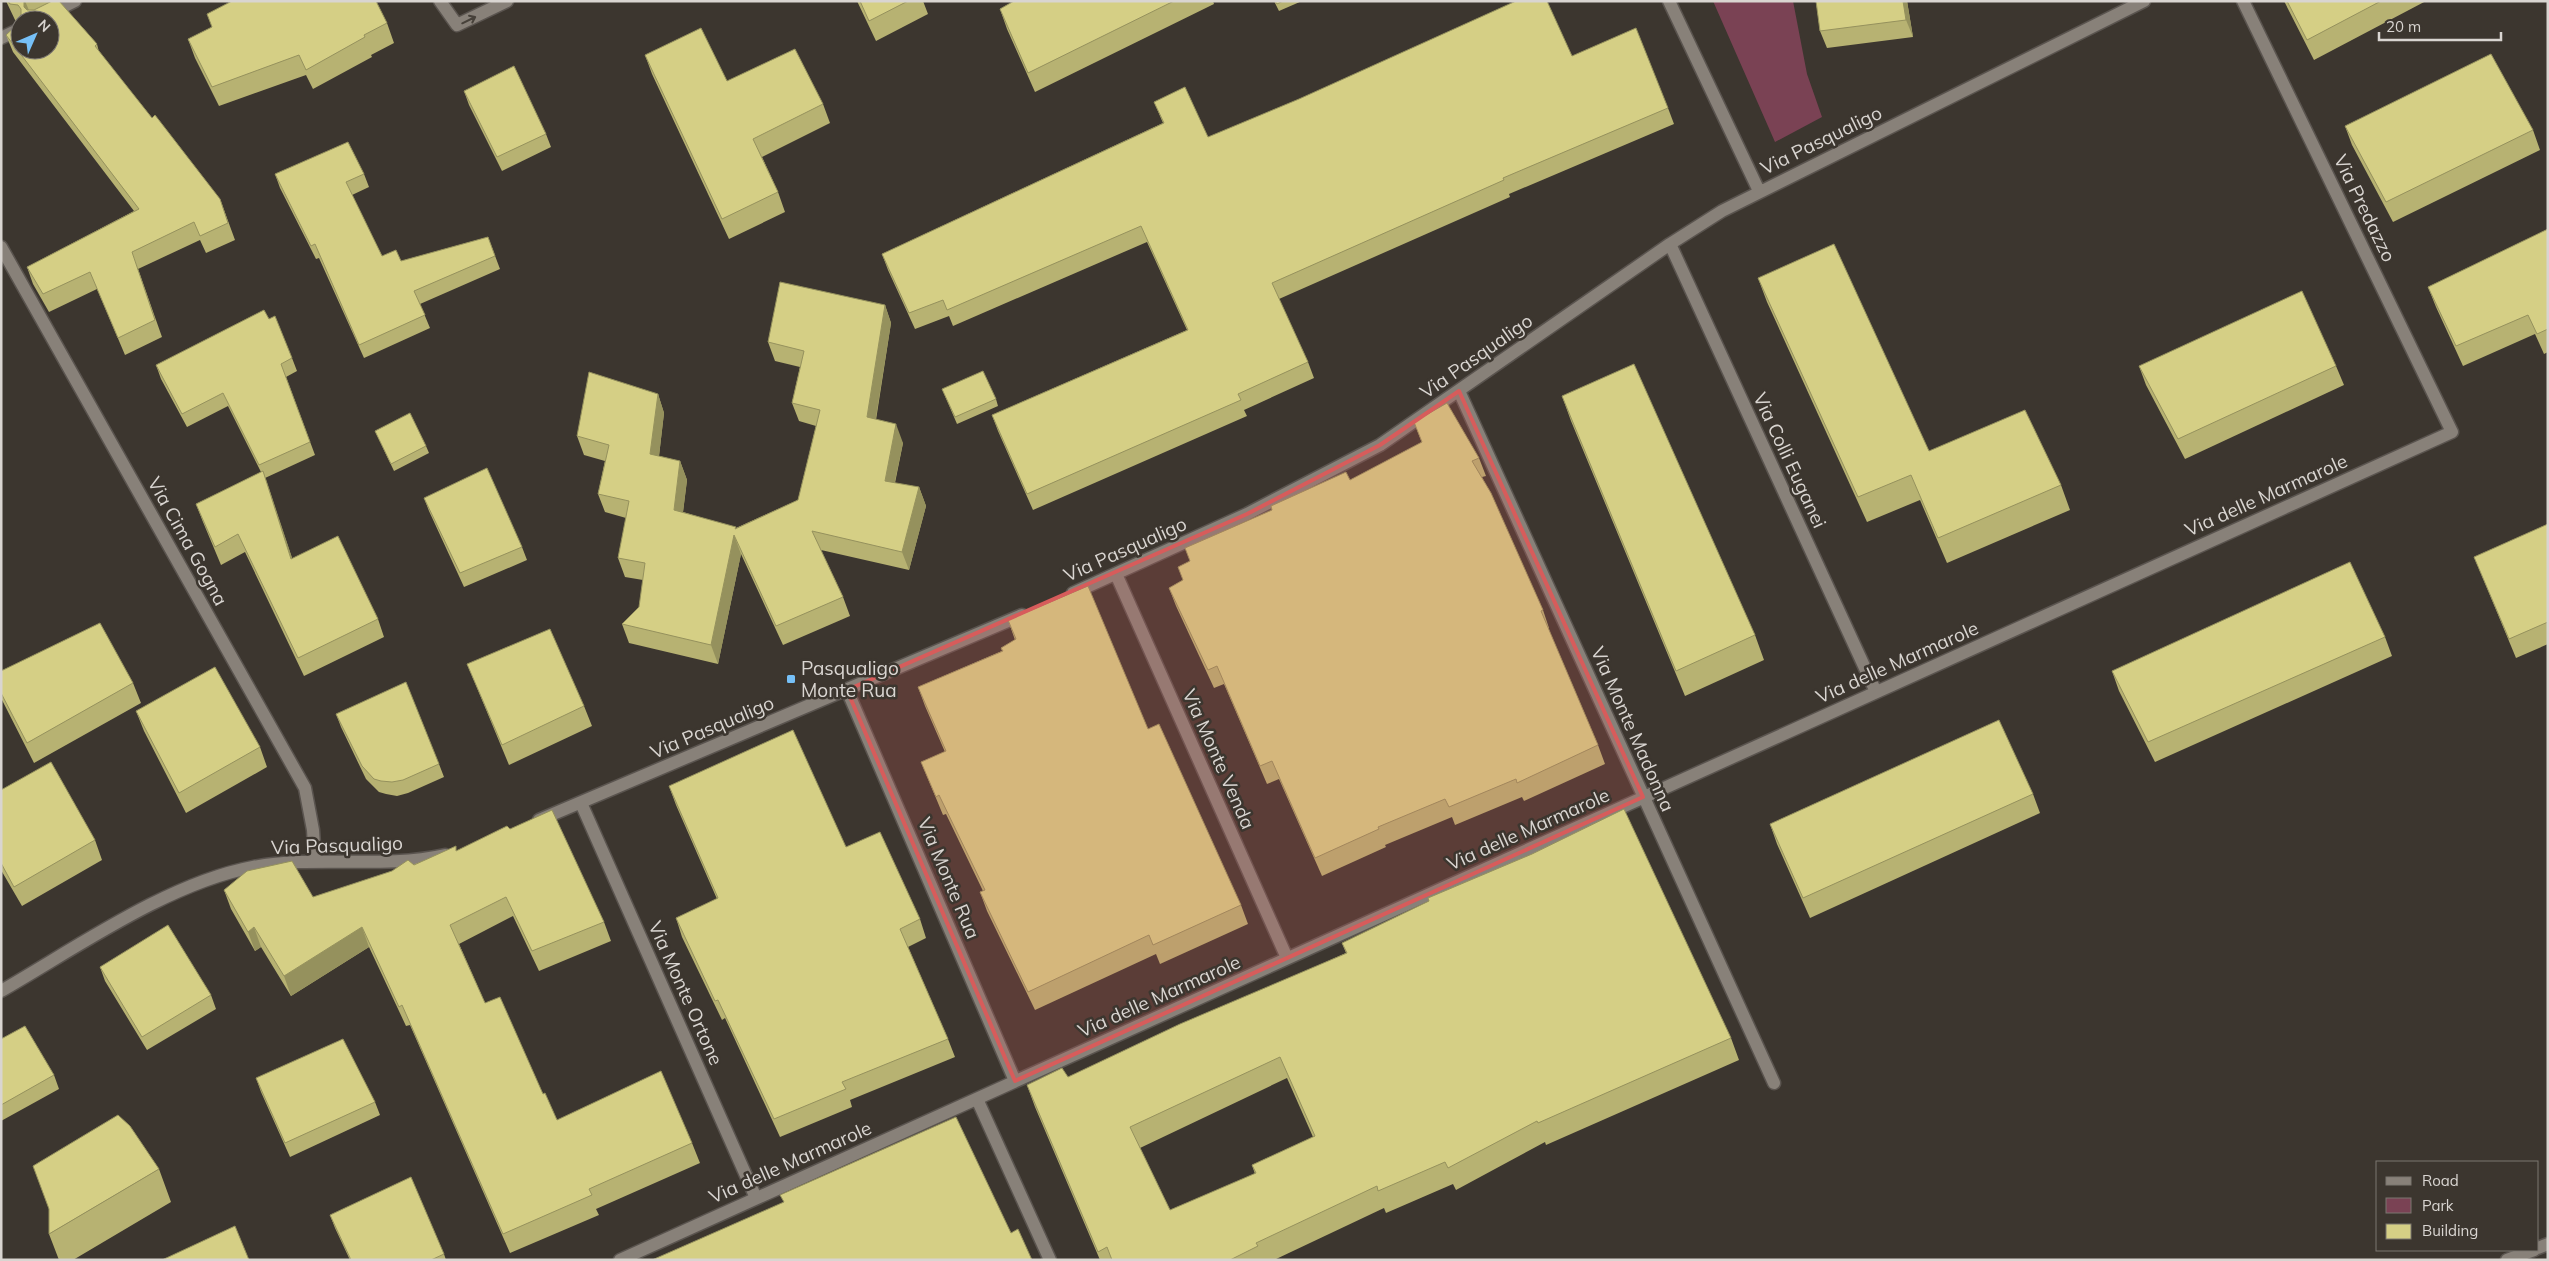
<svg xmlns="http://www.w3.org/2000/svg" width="2549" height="1261" viewBox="0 0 2549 1261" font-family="Mulish,sans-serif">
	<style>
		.green { fill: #7a4254 }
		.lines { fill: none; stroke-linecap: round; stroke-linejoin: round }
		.minor-casing { stroke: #5a544f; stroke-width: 15 }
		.minor { stroke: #888179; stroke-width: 12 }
		.wall { fill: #b7b272; fill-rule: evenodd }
		.shaded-wall { fill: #95915d }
		.building { fill: #d5cf85; stroke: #95915d; fill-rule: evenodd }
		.oneway { stroke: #47413a }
		.marked { fill: #d75c5b; fill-opacity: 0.2; stroke: #d75c5b; stroke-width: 4; stroke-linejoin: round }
		.poi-dot { fill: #76c0f7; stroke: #3c362f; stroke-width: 2 }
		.labels { text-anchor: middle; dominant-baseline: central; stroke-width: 5; stroke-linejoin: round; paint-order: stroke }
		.street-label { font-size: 19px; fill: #d9d5d1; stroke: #3c362f }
		.poi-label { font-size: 19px; fill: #d9d5d1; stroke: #3c362f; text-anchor: start }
	</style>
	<rect width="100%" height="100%" fill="#3c362f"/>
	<path class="green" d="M 1713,1 L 1793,1 L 1807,74 L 1822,117 L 1775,142 Z"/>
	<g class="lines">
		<defs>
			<path id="minor" d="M 440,1 L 457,25 L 507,1
				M 1669,1 L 1759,191
				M 37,20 L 75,1
				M 1,38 L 20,29
				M 1670,244 L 1876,692
				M 1,247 L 305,788 L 313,830 L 315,862
				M 1459,391 L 1774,1083
				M 1116,574 L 1287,958
				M 1073,593 L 1247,514 L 1380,445 L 1670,244 L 1722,211 L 2144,1
				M 847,690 L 1015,1081
				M 581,803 L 756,1198
				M 539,820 L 1022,615
				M 1,991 C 76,948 168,883 253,867 C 316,855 382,869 445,855
				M 977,1099 L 1050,1260
				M 2538,1248 L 2548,1244
				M 620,1260 L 2452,432 L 2243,1
				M 2507,1260 L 2534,1250"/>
		</defs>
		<use href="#minor" class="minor-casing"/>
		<use href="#minor" class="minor"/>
	</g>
	<path class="wall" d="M 6,1 L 59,1 L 97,44 L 99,52 L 152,118 L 220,199 L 235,240 L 206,253 L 200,240 L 138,269 L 162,337 L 125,355 L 97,289 L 49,312 L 33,284 L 27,267 L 134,211 L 13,52 L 6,35 L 19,23 L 18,22 L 16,22 Z
		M 857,1 L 923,1 L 928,14 L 876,41 Z
		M 1014,1 L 1213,1 L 1214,4 L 1035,92 L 1007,29 L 1000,9 Z
		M 1274,1 L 1302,1 L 1279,11 Z
		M 1816,1 L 1907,1 L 1913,37 L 1827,48 L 1820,31 Z
		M 2284,1 L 2426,1 L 2314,60 Z
		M 387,23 L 394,43 L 371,55 L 372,57 L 313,89 L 306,75 L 219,106 L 195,58 L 188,39 Z
		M 645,55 L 727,81 L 823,104 L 830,123 L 762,157 L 778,192 L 785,212 L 729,239 L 652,74 Z
		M 1572,56 L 1668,108 L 1674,124 L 1509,194 L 1510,197 L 1279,299 L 1308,362 L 1314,378 L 1244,410 L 1247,416 L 1033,510 L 998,431 L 992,415 L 1187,330 L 1147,242 L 953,326 L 949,316 L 915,329 L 888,270 L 882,254 L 1163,123 L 1154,102 L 1208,137 Z
		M 464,91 L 546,134 L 551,147 L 502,171 L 469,105 Z
		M 2345,126 L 2533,130 L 2540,150 L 2393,222 L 2352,145 Z
		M 275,174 L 364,174 L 369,187 L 352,195 L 382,256 L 401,261 L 488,237 L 500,269 L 420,304 L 430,328 L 364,358 L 319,258 L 316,259 L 280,188 Z
		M 2548,229 L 2548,352 L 2544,354 L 2535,334 L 2463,366 L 2436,307 L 2428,287 Z
		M 1758,278 L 1929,451 L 2061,485 L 2070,510 L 1947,563 L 1920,500 L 1867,522 L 1767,302 Z
		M 885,305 L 891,323 L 876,420 L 903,443 L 895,483 L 919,487 L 926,506 L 909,570 L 821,550 L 843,597 L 850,616 L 783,645 L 741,554 L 718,664 L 629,643 L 622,624 L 639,607 L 643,580 L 625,577 L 618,558 L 626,518 L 605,512 L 598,494 L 605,461 L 584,455 L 577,436 L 658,394 L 664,413 L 659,456 L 680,461 L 687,480 L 683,512 L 736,528 L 798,500 L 816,426 L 799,421 L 792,403 L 800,367 L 775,361 L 768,342 Z
		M 292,358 L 297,371 L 286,377 L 315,455 L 265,478 L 292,558 L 378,619 L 384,637 L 304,676 L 245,552 L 221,565 L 203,522 L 196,504 L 261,472 L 228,406 L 187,427 L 161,379 L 156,365 Z
		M 2139,366 L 2336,366 L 2344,385 L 2185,459 L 2146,385 Z
		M 942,389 L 996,399 L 998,406 L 957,424 Z
		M 1562,396 L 1755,635 L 1764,660 L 1685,696 L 1571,421 Z
		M 1414,422 L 1479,458 L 1486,476 L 1482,477 L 1543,610 L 1549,628 L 1548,628 L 1598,745 L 1605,764 L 1524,801 L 1522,797 L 1455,825 L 1452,817 L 1385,845 L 1386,847 L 1322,876 L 1279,779 L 1267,784 L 1224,684 L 1214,688 L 1176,606 L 1169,588 L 1183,580 L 1190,561 L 1350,480 L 1422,443 Z
		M 375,431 L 426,446 L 429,453 L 394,471 Z
		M 424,498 L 522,547 L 527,560 L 464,587 L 429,511 Z
		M 2548,524 L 2548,644 L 2516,658 L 2482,576 L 2474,557 Z
		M 1008,620 L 1148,729 L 1241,905 L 1248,924 L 1160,964 L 1156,954 L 1035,1010 L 987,911 L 980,892 L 983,891 L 946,814 L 943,815 L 921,762 L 945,752 L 925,706 L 918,687 L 1002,651 L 1001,648 L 1015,640 Z
		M 2385,637 L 2392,656 L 2155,762 L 2119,691 L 2112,671 Z
		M 467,664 L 584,706 L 592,726 L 509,765 L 475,683 Z
		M 1,671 L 133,683 L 141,703 L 34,763 L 1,698 Z
		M 136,711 L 260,747 L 267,767 L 186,813 L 144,731 Z
		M 336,714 L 439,764 L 444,777 L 408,793 L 397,796 L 386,794 L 379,792 L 366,779 L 341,727 Z
		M 669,786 L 846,847 L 920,919 L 926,938 L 908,947 L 948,1039 L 955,1057 L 850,1100 L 852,1107 L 780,1137 L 725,1018 L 722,1020 L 682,937 L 676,918 L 717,899 L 676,805 Z
		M 1,790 L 95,840 L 102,860 L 22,906 L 1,870 Z
		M 2033,794 L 2040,813 L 1810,918 L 1777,844 L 1770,824 Z
		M 458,850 L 604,922 L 611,941 L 539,971 L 513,916 L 459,944 L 485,1003 L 543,1094 L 557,1120 L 692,1143 L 700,1163 L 596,1209 L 599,1215 L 510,1253 L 410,1025 L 406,1026 L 369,947 L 291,996 L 261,947 L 255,951 L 231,909 L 224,890 L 313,897 Z
		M 1342,943 L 1731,1038 L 1739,1060 L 1546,1145 L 1545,1142 L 1456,1190 L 1453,1184 L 1386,1213 L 1384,1208 L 1274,1260 L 1100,1260 L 1035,1107 L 1027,1085 L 1068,1077 L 1346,953 ZM 1287,1078 L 1313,1137 L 1252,1165 L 1255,1174 L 1170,1210 L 1140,1148 Z
		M 100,967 L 211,995 L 216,1009 L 147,1050 L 105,981 Z
		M 1,1039 L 54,1075 L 59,1089 L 1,1121 Z
		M 256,1078 L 375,1102 L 380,1115 L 290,1157 L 261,1092 Z
		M 159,1169 L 171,1202 L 73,1260 L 59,1260 L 49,1234 Z
		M 330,1215 L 444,1254 L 446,1260 L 350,1260 L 335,1228 Z"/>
	<path class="shaded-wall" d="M 24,1 L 25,1 L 31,15 L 24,7 Z
		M 1903,1 L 1907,1 L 1913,37 L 1906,20 Z
		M 885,305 L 891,323 L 873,436 L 867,417 Z
		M 658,394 L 664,413 L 657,473 L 650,454 Z
		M 896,424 L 903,443 L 891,500 L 885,481 Z
		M 680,461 L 687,480 L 681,528 L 674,510 Z
		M 263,471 L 269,488 L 298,576 L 291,559 Z
		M 919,487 L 926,506 L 909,570 L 902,552 Z
		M 734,535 L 741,554 L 718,664 L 711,645 Z
		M 254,927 L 261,947 L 255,951 L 248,932 Z
		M 362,927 L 369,947 L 291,996 L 284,976 Z"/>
	<path class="building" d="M 8,1 L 24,1 L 24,7 L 27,10 L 34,10 L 52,1 L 59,1 L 97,44 L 95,46 L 152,118 L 155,115 L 220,199 L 228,223 L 200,236 L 194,222 L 132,252 L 155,320 L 118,338 L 90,272 L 43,294 L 27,267 L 139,209 L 6,35 L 19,23 L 17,19 L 21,16 L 21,9 L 18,5 L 10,4 ZM 20,20 L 50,20 L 50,50 L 20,50 Z
		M 232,1 L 376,1 L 387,23 L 364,35 L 365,37 L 306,70 L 299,55 L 212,87 L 188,39 L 212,27 L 207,14 Z
		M 860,1 L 908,1 L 869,21 Z
		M 1014,1 L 1174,1 L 1028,73 L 1000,9 Z
		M 1275,1 L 1283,1 L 1277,4 Z
		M 1516,1 L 1547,1 L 1572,56 L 1636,28 L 1668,108 L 1503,178 L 1504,180 L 1272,283 L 1308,362 L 1238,394 L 1241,400 L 1027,494 L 992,415 L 1188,330 L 1141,226 L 947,310 L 943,300 L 909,313 L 882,254 L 1164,123 L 1154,102 L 1185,87 L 1208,137 L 1299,99 Z
		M 1816,1 L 1903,1 L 1906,20 L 1820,31 Z
		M 2287,1 L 2381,1 L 2307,40 Z
		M 701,28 L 727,81 L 795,49 L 823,104 L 753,139 L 778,192 L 722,219 L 645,55 Z
		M 2491,54 L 2533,130 L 2386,202 L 2345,126 Z
		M 514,66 L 546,134 L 497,157 L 464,91 Z
		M 348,142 L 364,174 L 346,182 L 382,256 L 396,250 L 401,261 L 488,237 L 495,256 L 414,291 L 425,315 L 359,345 L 315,244 L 311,246 L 275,174 Z
		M 2548,229 L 2548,329 L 2537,334 L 2528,315 L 2456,346 L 2428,287 Z
		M 1834,244 L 1929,451 L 2025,410 L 2061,485 L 1938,538 L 1911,475 L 1858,497 L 1758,278 Z
		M 780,282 L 885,305 L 867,417 L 896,424 L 885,481 L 919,487 L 902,552 L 812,531 L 843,597 L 776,626 L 734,535 L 711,645 L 622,624 L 639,607 L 645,563 L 618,558 L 629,501 L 598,494 L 609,445 L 577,436 L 589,372 L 658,394 L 650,454 L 680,461 L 674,510 L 736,527 L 735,529 L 798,500 L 820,410 L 792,403 L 804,351 L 768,342 Z
		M 2302,291 L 2336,366 L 2178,439 L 2139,366 Z
		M 264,310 L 269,319 L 275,316 L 292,358 L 281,364 L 310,442 L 259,465 L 223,393 L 182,414 L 156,365 Z
		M 1634,364 L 1755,635 L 1676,671 L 1562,396 Z
		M 983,371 L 996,399 L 955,417 L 942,389 Z
		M 1447,403 L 1479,458 L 1472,461 L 1491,493 L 1543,610 L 1541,611 L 1598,745 L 1517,783 L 1516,779 L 1449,807 L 1445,799 L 1378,827 L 1379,829 L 1315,858 L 1272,761 L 1260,766 L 1217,666 L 1208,670 L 1169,588 L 1183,580 L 1178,567 L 1190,561 L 1185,548 L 1272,510 L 1271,506 L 1346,472 L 1350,480 L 1422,442 L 1414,422 Z
		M 410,413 L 426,446 L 391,464 L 375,431 Z
		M 487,468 L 522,547 L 460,573 L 424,498 Z
		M 263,471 L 291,559 L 338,536 L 378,619 L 298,658 L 238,534 L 215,547 L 196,504 Z
		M 2548,524 L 2548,622 L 2509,639 L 2474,557 Z
		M 2350,562 L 2385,637 L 2148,742 L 2112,671 Z
		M 1088,586 L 1148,729 L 1159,724 L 1241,905 L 1153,945 L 1149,935 L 1028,992 L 980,892 L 985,890 L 939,795 L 936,797 L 921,762 L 946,751 L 918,687 L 1003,651 L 1001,648 L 1016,639 L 1008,620 Z
		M 100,623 L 133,683 L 27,743 L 1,693 L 1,671 Z
		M 550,629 L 584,706 L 502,745 L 467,664 Z
		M 215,667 L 260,747 L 179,793 L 136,711 Z
		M 406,682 L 439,764 L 403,780 L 392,782 L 381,781 L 374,779 L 362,766 L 336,714 Z
		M 1999,720 L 2033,794 L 1803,898 L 1770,824 Z
		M 793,730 L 846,847 L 880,832 L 920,919 L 900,929 L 948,1039 L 842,1082 L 846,1089 L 774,1119 L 718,1000 L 715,1001 L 676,918 L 718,898 L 669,786 Z
		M 51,762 L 95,840 L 14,887 L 1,863 L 1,790 Z
		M 1624,809 L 1731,1038 L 1538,1123 L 1537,1121 L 1448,1168 L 1445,1162 L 1378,1191 L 1377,1186 L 1256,1243 L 1258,1246 L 1230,1260 L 1112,1260 L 1107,1247 L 1098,1252 L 1027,1085 L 1062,1068 L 1068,1077 L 1180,1024 L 1347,953 L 1342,943 L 1429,901 L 1428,898 L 1532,854 ZM 1280,1057 L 1315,1136 L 1252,1165 L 1256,1173 L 1170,1210 L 1130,1127 Z
		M 552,810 L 604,922 L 532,951 L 506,897 L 450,925 L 485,1003 L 500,997 L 543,1094 L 545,1093 L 557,1120 L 661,1071 L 692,1143 L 589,1189 L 592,1195 L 503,1234 L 402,1005 L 399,1007 L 362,927 L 284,976 L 254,927 L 248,932 L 224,890 L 247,871 L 292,861 L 313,897 L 392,871 L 408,860 L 414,865 L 456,846 L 456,851 L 507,826 L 510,829 Z
		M 168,925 L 211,995 L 142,1037 L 100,967 Z
		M 25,1026 L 54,1075 L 1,1105 L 1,1039 Z
		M 343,1039 L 375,1102 L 285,1143 L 256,1078 Z
		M 118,1115 L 130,1126 L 159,1169 L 49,1234 L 49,1209 L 33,1166 Z
		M 956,1117 L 1011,1233 L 1018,1229 L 1032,1260 L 652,1260 L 784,1202 L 780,1195 Z
		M 411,1177 L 444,1254 L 431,1260 L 351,1260 L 330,1215 Z
		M 235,1226 L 249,1260 L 162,1260 Z"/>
	<defs><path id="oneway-shaft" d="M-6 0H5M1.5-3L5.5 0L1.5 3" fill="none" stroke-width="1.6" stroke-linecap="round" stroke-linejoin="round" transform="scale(1.25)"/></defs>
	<use class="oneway" href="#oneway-shaft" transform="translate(469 20) rotate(-26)"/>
	<path class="marked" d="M 1459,391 L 1643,797 L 1015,1081 L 847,690 L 1247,514 L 1380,445 Z"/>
	<rect class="poi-dot" x="786" y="674" width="10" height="10" rx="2.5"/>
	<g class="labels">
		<g class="street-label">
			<text transform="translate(1821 140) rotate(-26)">Via Pasqualigo</text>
			<text transform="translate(2365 208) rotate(64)">Via Predazzo</text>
			<text transform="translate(1476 356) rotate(-35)">Via Pasqualigo</text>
			<text transform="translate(1790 460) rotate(65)">Via Colli Euganei</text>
			<text transform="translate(2266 495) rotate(-24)">Via delle Marmarole</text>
			<text transform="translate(188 541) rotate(61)">Via Cima Gogna</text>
			<text transform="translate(1125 549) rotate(-24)">Via Pasqualigo</text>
			<text transform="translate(1897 662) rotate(-24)">Via delle Marmarole</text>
			<text transform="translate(712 727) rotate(-23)">Via Pasqualigo</text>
			<text transform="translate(1633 729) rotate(66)">Via Monte Madonna</text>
			<text transform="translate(1219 759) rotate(66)">Via Monte Venda</text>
			<text transform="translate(1528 829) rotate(-24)">Via delle Marmarole</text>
			<text transform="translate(337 845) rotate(-2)">Via Pasqualigo</text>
			<text transform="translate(949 878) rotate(67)">Via Monte Rua</text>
			<text transform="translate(686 993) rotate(66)">Via Monte Ortone</text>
			<text transform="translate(1159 996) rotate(-24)">Via delle Marmarole</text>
			<text transform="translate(790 1162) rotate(-24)">Via delle Marmarole</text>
		</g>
		<g class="poi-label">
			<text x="801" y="668">Pasqualigo<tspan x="801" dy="22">Monte Rua</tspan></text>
		</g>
	</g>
	<rect width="2549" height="1261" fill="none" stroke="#d9d5d1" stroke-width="5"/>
	<rect x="2376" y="1161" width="162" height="90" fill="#3c362f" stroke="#7b7670"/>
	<rect x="2386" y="1177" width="25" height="8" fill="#888179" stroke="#7b7670"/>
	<text x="2422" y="1186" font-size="15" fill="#d9d5d1">Road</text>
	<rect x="2386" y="1198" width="25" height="15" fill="#7a4254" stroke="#7b7670"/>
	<text x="2422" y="1211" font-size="15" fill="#d9d5d1">Park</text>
	<rect x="2386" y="1224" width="25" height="15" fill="#d5cf85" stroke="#7b7670"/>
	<text x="2422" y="1236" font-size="15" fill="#d9d5d1">Building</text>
	<g transform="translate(35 35) rotate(45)"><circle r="24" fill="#3c362f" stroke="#7b7670"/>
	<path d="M0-4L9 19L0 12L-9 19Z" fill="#76c0f7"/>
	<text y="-8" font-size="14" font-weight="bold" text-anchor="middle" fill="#d9d5d1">N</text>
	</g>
	<path d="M2379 32v8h122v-8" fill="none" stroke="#d9d5d1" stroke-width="2.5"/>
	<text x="2386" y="32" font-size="15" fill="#d9d5d1" stroke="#3c362f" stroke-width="4" paint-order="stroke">20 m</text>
</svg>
